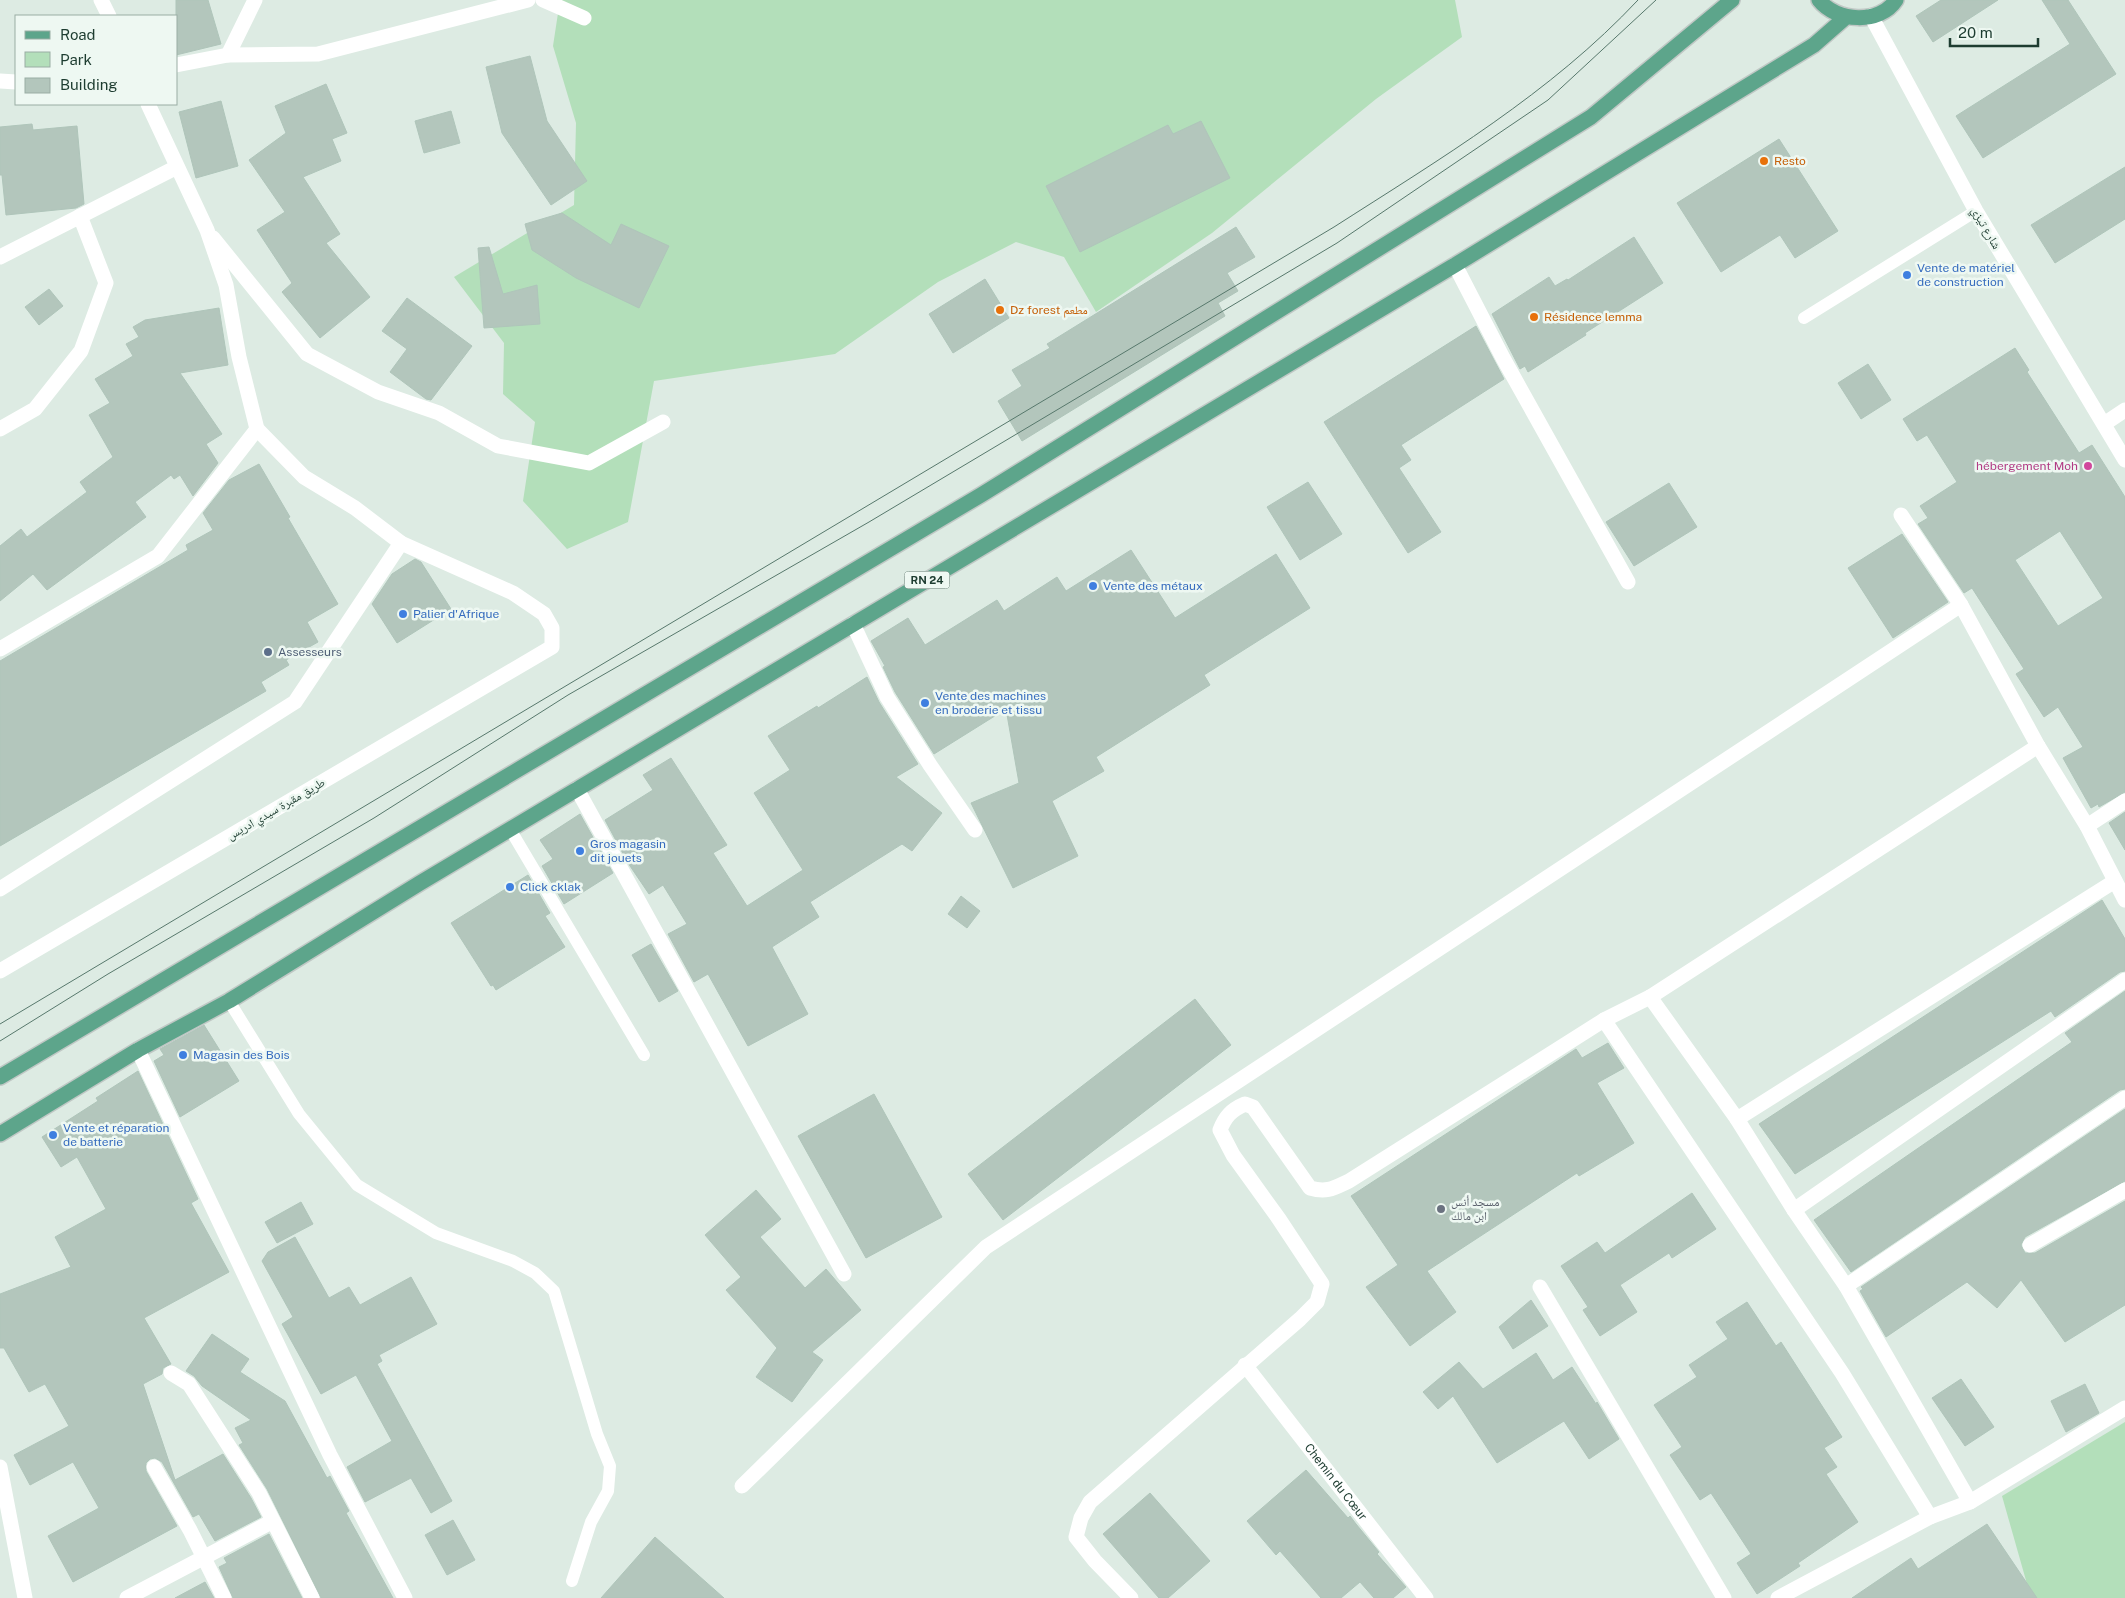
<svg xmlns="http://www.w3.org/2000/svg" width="2125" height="1598" viewBox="0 0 2125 1598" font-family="'Public Sans','Noto Naskh Arabic',sans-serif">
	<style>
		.green { fill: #b3dfba }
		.building { fill: #b3c6bc; stroke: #afc5ba; fill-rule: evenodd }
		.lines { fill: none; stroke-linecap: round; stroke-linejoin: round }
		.primary-casing { stroke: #c0c8c5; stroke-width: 18 }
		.service { stroke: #fff; stroke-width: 12 }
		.minor { stroke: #fff; stroke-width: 15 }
		.tertiary { stroke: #fff; stroke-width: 15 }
		.primary { stroke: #5da58b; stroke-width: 15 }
		.tram { stroke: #57786c; stroke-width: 1 }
		.food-dot { fill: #e8710a; stroke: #eef8f2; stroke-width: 2 }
		.shop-dot { fill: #3f7fe0; stroke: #eef8f2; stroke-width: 2 }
		.hotel-dot { fill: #d1479c; stroke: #eef8f2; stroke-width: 2 }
		.service-dot { fill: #5c6f8a; stroke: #eef8f2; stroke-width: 2 }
		.worship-dot { fill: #6b7280; stroke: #eef8f2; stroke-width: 2 }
		.labels { text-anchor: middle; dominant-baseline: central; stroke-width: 5; stroke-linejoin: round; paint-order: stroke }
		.shield { fill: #eef8f2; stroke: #5c746a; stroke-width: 1 }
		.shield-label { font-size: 11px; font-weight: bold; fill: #1d3c30 }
		.food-label { font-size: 12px; fill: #c56008; stroke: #eef8f2; text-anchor: start }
		.street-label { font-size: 12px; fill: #1d3c30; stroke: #eef8f2 }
		.shop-label { font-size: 12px; fill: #366cbe; stroke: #eef8f2; text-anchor: start }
		.hotel-label { font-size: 12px; fill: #b23c85; stroke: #eef8f2; text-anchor: end }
		.service-label { font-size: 12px; fill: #4e5e75; stroke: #eef8f2; text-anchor: start }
		.worship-label { font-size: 12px; fill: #5b616d; stroke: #eef8f2; text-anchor: start }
	</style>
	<rect width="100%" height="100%" fill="#ddebe3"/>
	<path class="green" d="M 560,0 L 1455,0 L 1462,37 L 1376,99 L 1212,233 L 1096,312 L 1064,257 L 1016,242 L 938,282 L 835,354 L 654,381 L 628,522 L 567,549 L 523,501 L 535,422 L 503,394 L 504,343 L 454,277 L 574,205 L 576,123 L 553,46 Z
		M 2125,1422 L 2125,1598 L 2031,1598 L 2002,1496 Z"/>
	<path class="building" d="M 176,0 L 208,0 L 221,44 L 176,55 Z
		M 1941,0 L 1998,0 L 1933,42 L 1916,16 Z
		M 2042,0 L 2068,0 L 2116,74 L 1983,158 L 1956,116 L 2070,44 Z
		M 530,56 L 547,121 L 587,181 L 551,205 L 502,133 L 486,67 Z
		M 326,84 L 347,133 L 332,139 L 341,161 L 303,177 L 340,234 L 326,243 L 370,297 L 320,338 L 282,292 L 292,283 L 257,230 L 285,212 L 249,160 L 286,133 L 275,106 Z
		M 221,101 L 238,166 L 196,178 L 179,112 Z
		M 451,111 L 460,143 L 424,153 L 415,121 Z
		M 1201,121 L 1230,178 L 1080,252 L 1046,186 L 1168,125 L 1173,134 Z
		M 32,124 L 33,130 L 77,126 L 84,204 L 76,208 L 6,215 L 2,175 L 0,175 L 0,127 Z
		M 1779,139 L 1838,231 L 1795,258 L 1780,235 L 1721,272 L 1677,203 Z
		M 2125,167 L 2125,219 L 2055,263 L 2031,225 Z
		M 562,213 L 611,245 L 621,224 L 669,246 L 639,308 L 576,278 L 532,250 L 525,224 Z
		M 1236,227 L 1255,257 L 1227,273 L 1238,291 L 1218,303 L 1225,316 L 1022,441 L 998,401 L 1022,386 L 1012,370 L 1050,348 L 1047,344 Z
		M 1634,237 L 1663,283 L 1585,333 L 1586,335 L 1528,372 L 1525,366 L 1520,369 L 1492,314 L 1549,277 L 1555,286 L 1567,279 L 1568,280 Z
		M 489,247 L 503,294 L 537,285 L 540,324 L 484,328 L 478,248 Z
		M 985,279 L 1009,318 L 953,353 L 929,314 Z
		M 49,289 L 63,306 L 39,325 L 25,307 Z
		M 407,298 L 472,346 L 431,400 L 426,399 L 390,372 L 407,349 L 382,331 Z
		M 219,308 L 228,365 L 180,373 L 222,434 L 206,444 L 218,463 L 193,496 L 180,475 L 174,479 L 171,475 L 135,502 L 146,517 L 47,590 L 33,574 L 0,601 L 0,546 L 21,529 L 27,537 L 87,492 L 80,482 L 113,457 L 89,415 L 110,403 L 95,379 L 133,356 L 126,344 L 139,337 L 133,327 L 145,320 Z
		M 1476,326 L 1504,379 L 1401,445 L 1411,460 L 1399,468 L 1441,532 L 1408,553 L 1324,422 Z
		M 2015,348 L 2029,370 L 2027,372 L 2079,453 L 2092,445 L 2125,497 L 2125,792 L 2099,807 L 2098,804 L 2091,808 L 2063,758 L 2083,747 L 2058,707 L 2044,717 L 2016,674 L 2024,669 L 1972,588 L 1964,593 L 1918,524 L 1928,518 L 1920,506 L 1957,482 L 1927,435 L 1917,441 L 1903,419 ZM 2060,531 L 2103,598 L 2058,626 L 2015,560 Z
		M 1868,364 L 1891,400 L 1861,419 L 1838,383 Z
		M 259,464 L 290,517 L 288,518 L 338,604 L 307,622 L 318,642 L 286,660 L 289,665 L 261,682 L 266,691 L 0,846 L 0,661 L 188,550 L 186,545 L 213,530 L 203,513 L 229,480 Z
		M 1308,482 L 1342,534 L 1300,560 L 1267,507 Z
		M 1669,483 L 1697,527 L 1634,566 L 1606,522 Z
		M 1902,534 L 1948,602 L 1893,638 L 1848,568 Z
		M 1131,550 L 1175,618 L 1276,554 L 1310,608 L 1204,675 L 1210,685 L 1096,757 L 1104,771 L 1052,801 L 1078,856 L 1013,888 L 971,803 L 1019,783 L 1006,709 L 934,754 L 895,692 L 883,667 L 885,666 L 871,641 L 908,618 L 925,645 L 997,600 L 1004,611 L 1057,577 L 1066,591 Z
		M 415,559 L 421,562 L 451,609 L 397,643 L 372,604 L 392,574 Z
		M 867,677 L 879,702 L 918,764 L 896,777 L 942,813 L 912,851 L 902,844 L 810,902 L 819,917 L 772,947 L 808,1014 L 748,1046 L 708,974 L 694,982 L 668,934 L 687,924 L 663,885 L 649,894 L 628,863 L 605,820 L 653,790 L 643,775 L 671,758 L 727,845 L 713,853 L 747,906 L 803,870 L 754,793 L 790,770 L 768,736 L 817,706 L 818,708 Z
		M 2125,812 L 2125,850 L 2109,823 Z
		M 580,814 L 613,873 L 564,904 L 542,866 L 553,859 L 540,840 Z
		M 528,875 L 550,913 L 545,916 L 565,947 L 496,990 L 493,985 L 491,986 L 451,923 Z
		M 961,896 L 980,911 L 967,928 L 948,914 Z
		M 2102,900 L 2125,939 L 2125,971 L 2120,972 L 2055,1017 L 2051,1011 L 1795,1174 L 1759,1124 Z
		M 651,944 L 678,991 L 659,1002 L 632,955 Z
		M 2125,991 L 2125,1089 L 2120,1090 L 1851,1272 L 1814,1220 L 2072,1042 L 2065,1033 Z
		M 1195,999 L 1231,1045 L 1003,1220 L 968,1174 Z
		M 204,1025 L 239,1081 L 180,1117 L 154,1061 L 164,1055 L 160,1049 Z
		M 1608,1043 L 1624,1068 L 1597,1083 L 1634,1143 L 1579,1176 L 1577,1173 L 1427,1271 L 1456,1312 L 1410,1346 L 1366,1287 L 1398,1265 L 1351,1196 L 1576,1049 L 1582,1058 Z
		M 138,1071 L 198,1199 L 191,1203 L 229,1272 L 144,1318 L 171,1364 L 163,1368 L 162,1374 L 143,1384 L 175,1480 L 223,1454 L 251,1498 L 261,1517 L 215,1541 L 199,1514 L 193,1517 L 162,1462 L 155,1458 L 150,1459 L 146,1463 L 146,1471 L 177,1526 L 73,1582 L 48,1536 L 99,1508 L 73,1462 L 30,1485 L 14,1455 L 69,1426 L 45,1384 L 29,1392 L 4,1348 L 0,1348 L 0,1294 L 71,1267 L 55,1237 L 106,1209 L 77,1157 L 61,1167 L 42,1137 L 98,1101 L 96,1098 Z
		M 874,1094 L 942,1217 L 866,1258 L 798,1136 Z
		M 2125,1109 L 2125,1181 L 2025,1237 L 2021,1245 L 2025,1253 L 2035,1253 L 2125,1201 L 2125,1305 L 2065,1342 L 2021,1280 L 1997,1308 L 1967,1282 L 1886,1337 L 1860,1291 L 1863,1289 L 1861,1287 Z
		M 756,1190 L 781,1219 L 760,1237 L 805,1288 L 826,1269 L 861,1310 L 812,1352 L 823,1360 L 792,1402 L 756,1377 L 777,1348 L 726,1290 L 741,1277 L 705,1235 Z
		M 1692,1193 L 1716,1229 L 1672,1258 L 1669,1253 L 1620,1285 L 1637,1312 L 1600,1336 L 1583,1310 L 1588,1307 L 1561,1266 L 1597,1242 L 1605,1253 Z
		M 301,1202 L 313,1224 L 277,1243 L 265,1222 Z
		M 295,1237 L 329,1298 L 349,1287 L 360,1305 L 411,1277 L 437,1324 L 379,1355 L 382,1361 L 377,1364 L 452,1501 L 431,1513 L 411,1478 L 365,1502 L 347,1467 L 392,1441 L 356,1375 L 321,1394 L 282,1324 L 293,1317 L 262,1261 L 268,1252 Z
		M 1531,1300 L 1548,1326 L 1513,1349 L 1499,1327 Z
		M 1747,1302 L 1776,1346 L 1781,1342 L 1842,1437 L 1824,1448 L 1837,1467 L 1826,1474 L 1858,1522 L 1798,1563 L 1800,1566 L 1757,1594 L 1737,1563 L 1751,1554 L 1711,1493 L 1700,1500 L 1670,1455 L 1682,1447 L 1654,1405 L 1697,1377 L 1689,1365 L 1728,1339 L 1716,1322 Z
		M 212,1334 L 249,1359 L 240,1372 L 285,1401 L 327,1478 L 330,1476 L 349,1511 L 346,1513 L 393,1598 L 321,1598 L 267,1489 L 239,1445 L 243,1443 L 235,1428 L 251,1420 L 202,1386 L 194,1376 L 186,1371 Z
		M 1536,1353 L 1553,1380 L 1572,1367 L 1596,1404 L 1597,1402 L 1619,1439 L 1589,1459 L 1564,1421 L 1497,1463 L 1453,1396 L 1438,1409 L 1423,1392 L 1459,1362 L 1483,1389 Z
		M 1961,1379 L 1994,1427 L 1965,1446 L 1932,1398 Z
		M 2085,1384 L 2099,1413 L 2066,1432 L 2051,1401 Z
		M 1306,1470 L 1348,1518 L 1350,1516 L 1356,1524 L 1379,1552 L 1377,1554 L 1406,1587 L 1393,1598 L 1374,1598 L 1360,1582 L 1341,1598 L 1321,1598 L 1280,1551 L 1276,1555 L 1247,1521 Z
		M 1150,1493 L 1210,1561 L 1168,1598 L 1159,1598 L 1103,1534 Z
		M 453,1520 L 475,1560 L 447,1575 L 425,1535 Z
		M 1987,1524 L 2037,1598 L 1852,1598 L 1911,1558 L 1918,1569 Z
		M 269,1534 L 302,1598 L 233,1598 L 219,1567 L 227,1563 L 224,1558 Z
		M 655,1537 L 724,1598 L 601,1598 Z
		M 205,1582 L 214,1598 L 175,1598 Z"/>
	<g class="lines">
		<defs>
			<path id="primary" d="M 1819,0 C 1836,22 1880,25 1896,0
				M 0,1077 L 981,495 L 1591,117 L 1732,0
				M 0,1134 L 138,1050 L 229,1001 L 420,883 L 1455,265 L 1814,45 L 1846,17"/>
		</defs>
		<use href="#primary" class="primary-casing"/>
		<path class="service" d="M 1804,318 L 1976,211
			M 510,829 L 644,1055
			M 229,1001 L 299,1114 L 357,1185 L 436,1233 L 513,1261 L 535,1273 L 554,1291 L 597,1434 L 610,1466 L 608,1491 L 591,1522 L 572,1581"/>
		<g class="minor">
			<path d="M 101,0 L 109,16"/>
			<path d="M 543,0 L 584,18"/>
			<path d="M 228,55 L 255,0"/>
			<path d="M 176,65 L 228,55 L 318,54 L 528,0"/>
			<path d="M 0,81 L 16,82"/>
			<path d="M 213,238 L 307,354 L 378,392 L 439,413 L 498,446 L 589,463 L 663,422"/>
			<path d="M 0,257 L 177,167"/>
			<path d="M 1455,265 L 1503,358 L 1628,582"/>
			<path d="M 2104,424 L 2125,410"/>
			<path d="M 0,429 L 35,409 L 81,351 L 106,283 L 80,216"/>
			<path d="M 1901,515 L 1961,605 L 2038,746 L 2087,826 L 2125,900"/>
			<path d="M 853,624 L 887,697 L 930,765 L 975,830"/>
			<path d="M 0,649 L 158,556 L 257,429"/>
			<path d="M 577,789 L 844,1274"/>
			<path d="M 2087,826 L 2125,801"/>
			<path d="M 0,889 L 295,702 L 401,543"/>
			<path d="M 0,971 L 552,647 L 552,628 L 544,614 L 513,593 L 401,543 L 355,508 L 304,477 L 257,429 L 239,357 L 226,285 L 207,230 L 148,104"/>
			<path d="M 1650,997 L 1737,1119 L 1794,1210 L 1846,1286 L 1970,1502"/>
			<path d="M 1604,1020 L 1842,1373 L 1930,1517"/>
			<path d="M 138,1050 L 330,1455 L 405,1598"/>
			<path d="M 1737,1119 L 2115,881"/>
			<path d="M 1794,1210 L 2125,980"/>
			<path d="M 2030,1245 L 2125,1190"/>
			<path d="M 1846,1286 L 2125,1098"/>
			<path d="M 1540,1287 L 1724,1598"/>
			<path id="s1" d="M 1245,1365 L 1426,1598"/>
			<path d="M 171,1373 L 189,1384 L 259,1493 L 312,1598"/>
			<path d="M 154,1467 L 190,1530 L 224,1598"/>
			<path d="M 742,1486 L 986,1247 L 1961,605"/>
			<path d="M 127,1598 L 273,1521"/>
			<path d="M 1131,1598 L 1095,1561 L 1076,1537 L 1081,1518 L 1090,1502 L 1300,1319 L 1317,1302 L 1322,1284 L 1279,1219 L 1233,1155 L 1220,1130 C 1225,1117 1231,1110 1245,1104 L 1253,1107 L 1310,1188 C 1327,1193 1334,1188 1349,1181 L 1604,1020 L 1650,997 L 2038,746"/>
			<path d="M 1778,1598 L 1930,1517 L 1970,1502 L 2125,1408"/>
		</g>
		<path class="tertiary" d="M 1871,16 L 1976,211 L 2125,460
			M 0,1467 L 25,1598"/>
		<use href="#primary" class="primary"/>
		<path class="tram" d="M 0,1024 L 1334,227 C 1440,159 1551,93 1638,0
			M 0,1041 L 108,974 L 374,818 L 568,695 L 869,522 L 1337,243 L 1548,100 L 1656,0"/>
	</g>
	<g class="food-dot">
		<circle cx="1764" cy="161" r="5"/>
		<circle cx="1000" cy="310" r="5"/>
		<circle cx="1534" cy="317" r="5"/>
	</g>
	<g class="shop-dot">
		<circle cx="1907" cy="275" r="5"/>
		<circle cx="1093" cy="586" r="5"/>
		<circle cx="403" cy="614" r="5"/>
		<circle cx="925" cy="703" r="5"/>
		<circle cx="580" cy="851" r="5"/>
		<circle cx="510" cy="887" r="5"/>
		<circle cx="183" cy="1055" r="5"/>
		<circle cx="53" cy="1135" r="5"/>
	</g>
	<circle class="hotel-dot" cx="2088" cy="466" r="5"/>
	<circle class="service-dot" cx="268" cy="652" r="5"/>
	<circle class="worship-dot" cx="1441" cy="1209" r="5"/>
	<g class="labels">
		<rect class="shield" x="904.5" y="571.5" width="45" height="17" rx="4"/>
		<g class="shield-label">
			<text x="927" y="580">RN 24</text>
		</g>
		<g class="food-label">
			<text x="1774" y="161">Resto</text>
			<text x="1010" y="310">Dz forest مطعم</text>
			<text x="1544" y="317">Résidence lemma</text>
		</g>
		<g class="street-label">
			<text transform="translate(1986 228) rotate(60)">شارع تيزي</text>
			<text transform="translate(276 809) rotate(-30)">طريق مقبرة سيدي ادريس</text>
			<text stroke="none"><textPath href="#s1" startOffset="148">Chemin du Cœur</textPath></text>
		</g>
		<g class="shop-label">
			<text x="1917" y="268">Vente de matériel<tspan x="1917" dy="14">de construction</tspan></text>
			<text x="1103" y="586">Vente des métaux</text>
			<text x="413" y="614">Palier d'Afrique</text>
			<text x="935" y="696">Vente des machines<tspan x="935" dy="14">en broderie et tissu</tspan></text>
			<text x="590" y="844">Gros magasin<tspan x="590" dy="14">dit jouets</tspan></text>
			<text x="520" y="887">Click cklak</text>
			<text x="193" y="1055">Magasin des Bois</text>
			<text x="63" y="1128">Vente et réparation<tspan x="63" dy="14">de batterie</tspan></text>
		</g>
		<g class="hotel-label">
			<text x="2078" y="466">hébergement Moh</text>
		</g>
		<g class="service-label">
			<text x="278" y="652">Assesseurs</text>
		</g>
		<g class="worship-label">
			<text x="1451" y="1202">مسجد أنس<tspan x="1451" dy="14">ابن مالك</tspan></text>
		</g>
	</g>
	<rect x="15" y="15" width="162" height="90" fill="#eef8f2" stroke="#9aada4"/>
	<rect x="25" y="31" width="25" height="8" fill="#5da58b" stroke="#9aada4"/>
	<text x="60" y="40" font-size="15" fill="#1d3c30">Road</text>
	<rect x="25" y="52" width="25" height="15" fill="#b3dfba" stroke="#9aada4"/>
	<text x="60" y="65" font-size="15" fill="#1d3c30">Park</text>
	<rect x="25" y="78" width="25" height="15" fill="#b3c6bc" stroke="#9aada4"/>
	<text x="60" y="90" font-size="15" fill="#1d3c30">Building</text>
	<path d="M1950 38v8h88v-8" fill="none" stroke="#1d3c30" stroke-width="2.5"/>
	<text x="1958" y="38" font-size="15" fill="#1d3c30" stroke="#eef8f2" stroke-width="4" paint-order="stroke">20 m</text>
</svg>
